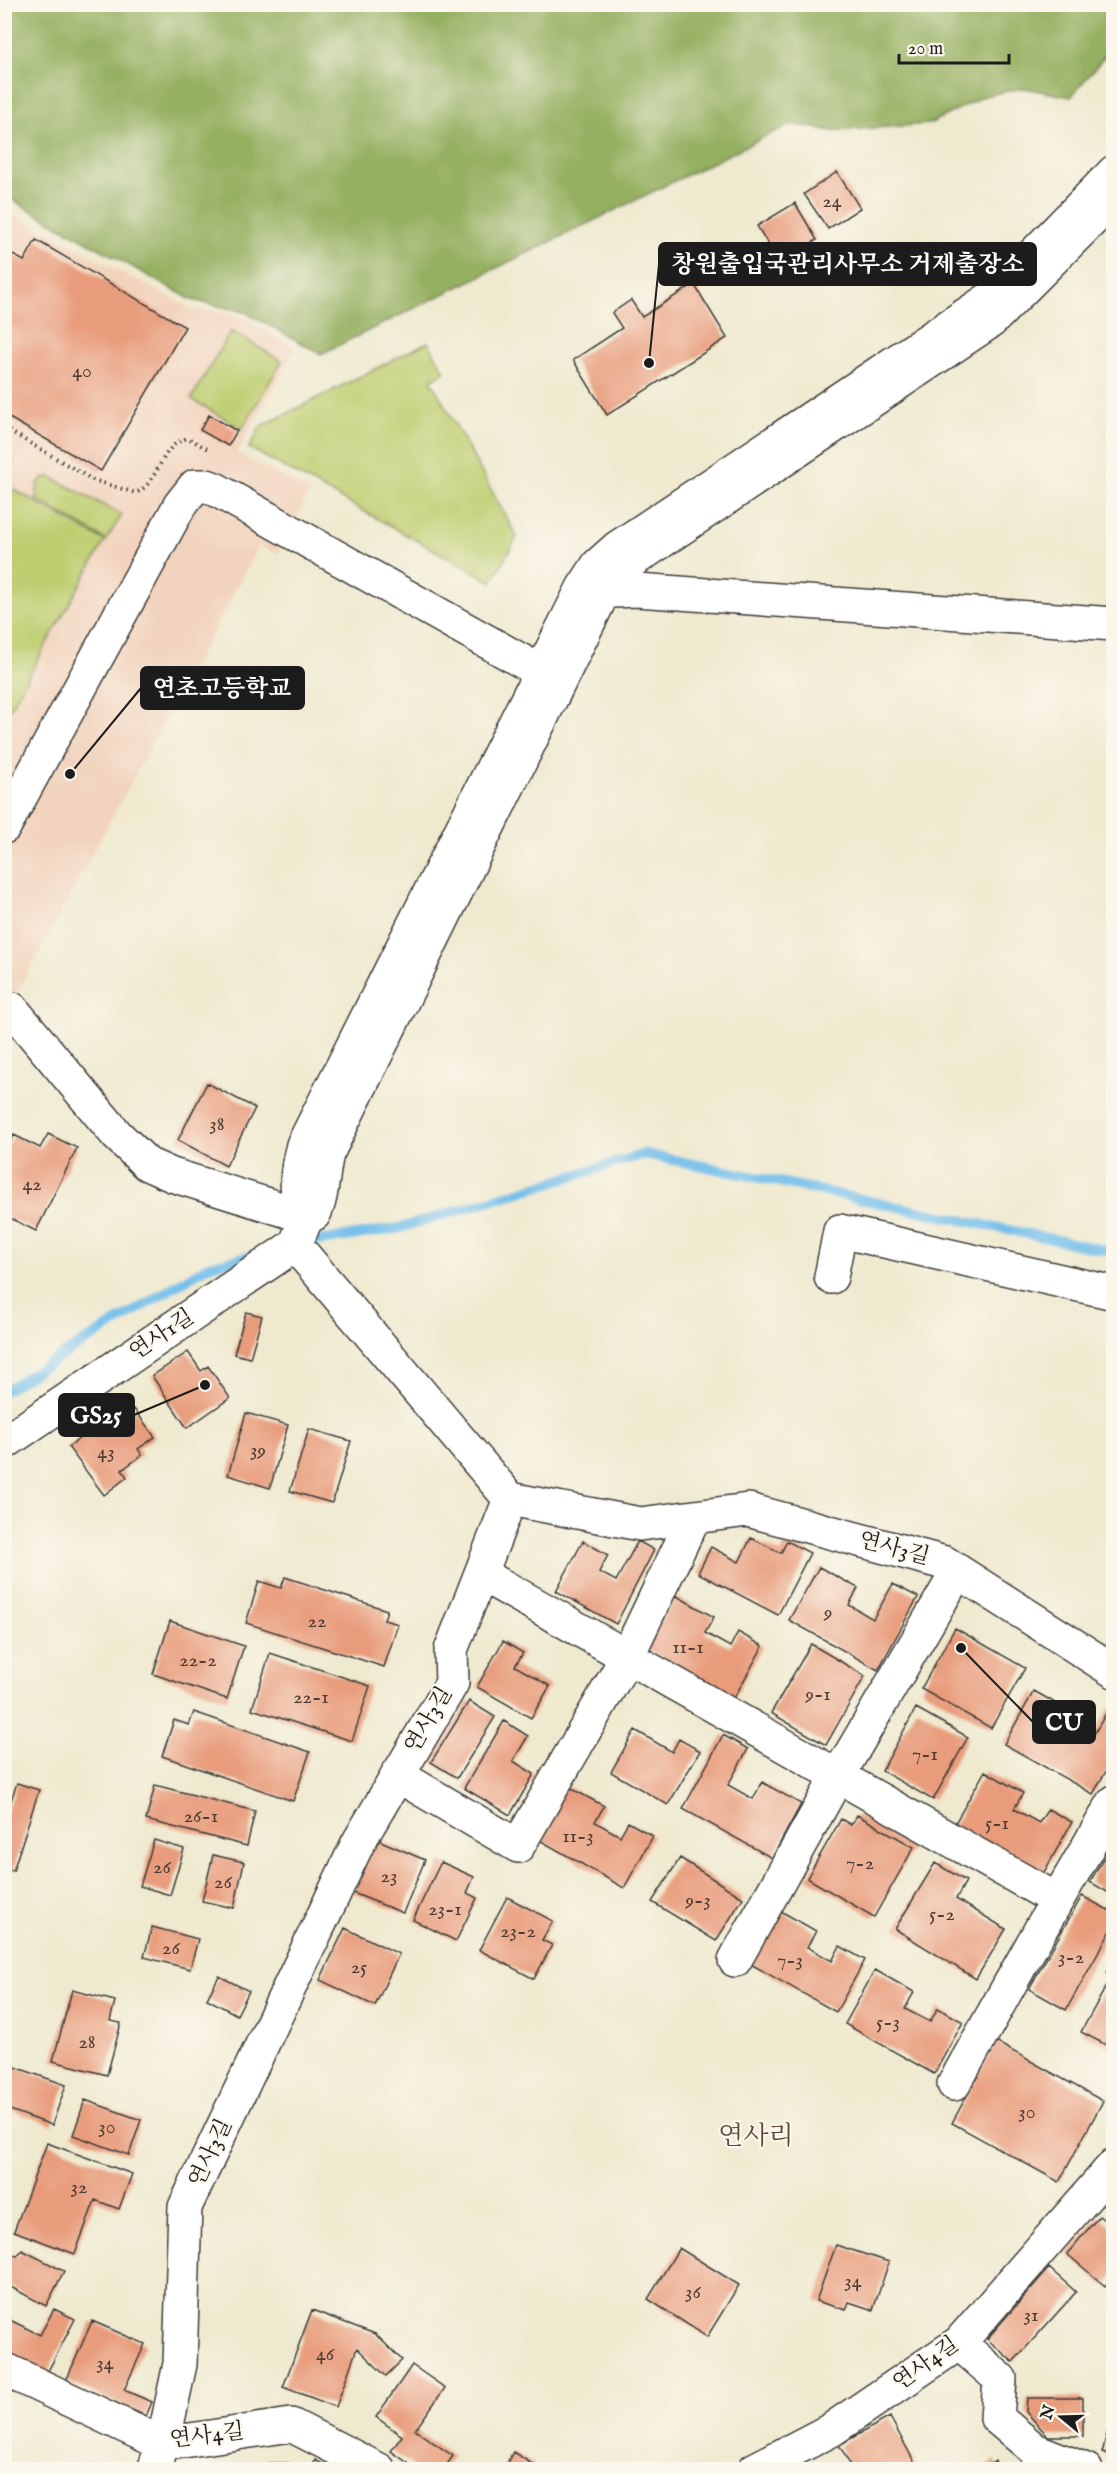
<svg xmlns="http://www.w3.org/2000/svg" width="1118" height="2474" viewBox="0 0 1118 2474" font-family="'IM FELL English','Noto Serif KR',serif">
	<style>
		.built { fill: #f2d4be }
		.green { fill: #becd6f; stroke: #6d7446; stroke-width: 1.5 }
		.forest { fill: #96b062; stroke: #59663f; stroke-width: 1.5 }
		.lines { fill: none; stroke-linecap: round; stroke-linejoin: round }
		.stream { stroke: #71beeb; stroke-width: 10 }
		.building { fill: #e89c7b }
		.minor-casing { stroke: #3c3b37; stroke-width: 36 }
		.path { stroke: #3c3b37; stroke-width: 4; stroke-dasharray: 1.5 4.5; stroke-linecap: butt }
		.minor { stroke: #fff; stroke-width: 33 }
		.labels { text-anchor: middle; dominant-baseline: central; stroke-width: 4.5; stroke-linejoin: round; paint-order: stroke }
		.number-label { font-size: 20px; fill: #4f3c34 }
		.street-label { font-size: 22px; fill: #1c1c1c; stroke: #fbf7ec }
		.quarter-label { font-size: 26px; fill: #63493d; stroke: #fbf7ec }
		.leader { fill: none; stroke: #1c1c1c; stroke-width: 2 }
		.callout-dot { fill: #1c1c1c; stroke: #fbf7ec; stroke-width: 2 }
		.callout { fill: #1c1c1c; stroke: #1c1c1c; stroke-width: 2 }
		.callout-label { font-size: 24px; text-anchor: middle; font-weight: bold; fill: #fff }
	</style>
	<rect width="100%" height="100%" fill="#fbf7ec"/>
	<filter id="ink" filterUnits="userSpaceOnUse"><feTurbulence type="fractalNoise" baseFrequency=".0167" numOctaves="2"/><feDisplacementMap in="SourceGraphic" scale="12" xChannelSelector="R" yChannelSelector="G"/><feConvolveMatrix kernelMatrix="1 2 1 2 8 2 1 2 1" color-interpolation-filters="sRGB"/></filter>
	<filter id="wash" filterUnits="userSpaceOnUse"><feTurbulence type="fractalNoise" baseFrequency=".008" numOctaves="4" result="noise"/><feDisplacementMap in="SourceGraphic" scale="24" xChannelSelector="R" yChannelSelector="G"/><feGaussianBlur stdDeviation="1.35" result="paint"/><feColorMatrix in="noise" values="0 0 0 0 0 0 0 0 0 0 0 0 0 0 0 0 0 1.4 0 .05"/><feComposite in="paint" operator="in"/></filter>
	<g filter="url(#wash)">
		<rect width="100%" height="100%" fill="#efe9cf"/>
		<path class="built" d="M 4,210 L 192,309 L 228,312 L 243,317 L 296,348 L 237,453 L 310,492 L 277,554 L 259,546 L 16,995 L 4,1002 Z"/>
		<path class="green" d="M 231,331 L 282,361 L 242,429 L 191,399 Z
			M 428,342 L 445,372 L 431,380 L 517,537 L 492,582 L 249,448 L 260,427 Z
			M 5,447 L 13,458 L 11,468 L 5,474 Z
			M 51,477 L 122,515 L 106,540 L 36,499 L 38,483 L 43,478 Z
			M 4,484 L 105,541 L 5,717 L 4,717 Z"/>
		<path class="forest" d="M 5,4 L 1113,4 L 1113,46 L 1071,97 L 1023,88 L 984,96 L 929,124 L 833,131 L 791,124 L 321,354 L 245,312 L 192,300 L 5,196 Z"/>
		<g class="lines">
			<path class="stream" d="M 300,1244 L 400,1228 L 645,1154 L 1114,1252
				M 4,1391 L 208,1266 L 262,1253"/>
		</g>
		<g id="blocks">
			<path class="building" d="M 837,172 L 860,208 L 828,229 L 804,194 Z
				M 795,203 L 817,240 L 779,262 L 757,226 Z
				M 36,240 L 185,327 L 101,471 L 4,415 L 4,258 L 8,252 L 24,261 Z
				M 694,284 L 727,338 L 607,415 L 573,360 L 622,328 L 612,313 L 631,300 L 642,317 Z
				M 209,415 L 237,431 L 228,446 L 200,430 Z
				M 207,1083 L 255,1108 L 226,1166 L 178,1140 Z
				M 48,1134 L 77,1148 L 36,1231 L 4,1215 L 4,1154 L 14,1135 L 40,1148 Z
				M 246,1312 L 262,1316 L 250,1358 L 234,1354 Z
				M 188,1352 L 201,1371 L 208,1366 L 230,1398 L 187,1428 L 152,1376 Z
				M 134,1409 L 155,1437 L 138,1449 L 142,1455 L 122,1470 L 127,1477 L 104,1495 L 68,1447 L 103,1421 L 109,1428 Z
				M 246,1413 L 288,1425 L 270,1488 L 228,1475 Z
				M 309,1429 L 351,1441 L 332,1503 L 290,1491 Z
				M 751,1538 L 781,1553 L 787,1541 L 810,1553 L 778,1615 L 698,1573 L 711,1547 L 739,1562 Z
				M 583,1541 L 608,1555 L 599,1572 L 616,1581 L 638,1541 L 654,1550 L 616,1624 L 556,1591 Z
				M 819,1567 L 858,1588 L 849,1605 L 873,1619 L 893,1584 L 918,1597 L 878,1670 L 789,1620 Z
				M 285,1577 L 387,1610 L 384,1620 L 398,1624 L 384,1667 L 246,1623 L 259,1581 L 281,1588 Z
				M 675,1595 L 714,1617 L 705,1633 L 730,1647 L 738,1632 L 763,1646 L 734,1698 L 646,1648 Z
				M 170,1621 L 244,1646 L 227,1699 L 153,1674 Z
				M 955,1628 L 1025,1668 L 991,1728 L 921,1689 Z
				M 503,1641 L 523,1653 L 515,1666 L 550,1686 L 531,1718 L 477,1687 Z
				M 811,1644 L 865,1676 L 826,1745 L 771,1713 Z
				M 270,1653 L 370,1686 L 352,1741 L 252,1709 Z
				M 1034,1691 L 1073,1713 L 1064,1729 L 1089,1743 L 1109,1708 L 1114,1710 L 1114,1757 L 1093,1794 L 1004,1744 Z
				M 469,1701 L 495,1717 L 457,1778 L 431,1762 Z
				M 916,1708 L 968,1737 L 933,1800 L 882,1771 Z
				M 194,1712 L 310,1752 L 293,1801 L 162,1756 L 174,1720 L 189,1725 Z
				M 504,1721 L 528,1736 L 513,1761 L 534,1774 L 510,1815 L 464,1788 Z
				M 635,1730 L 672,1752 L 679,1739 L 700,1751 L 668,1805 L 611,1772 Z
				M 723,1735 L 748,1749 L 728,1785 L 753,1799 L 762,1782 L 801,1804 L 772,1858 L 683,1809 Z
				M 985,1771 L 1023,1793 L 1014,1809 L 1039,1823 L 1048,1809 L 1072,1822 L 1043,1874 L 954,1825 Z
				M 17,1783 L 39,1790 L 13,1871 L 4,1868 L 4,1821 Z
				M 155,1785 L 255,1811 L 247,1846 L 146,1820 Z
				M 565,1785 L 604,1806 L 595,1822 L 620,1836 L 628,1822 L 653,1836 L 624,1888 L 536,1838 Z
				M 857,1815 L 914,1847 L 874,1917 L 807,1878 L 841,1819 L 851,1825 Z
				M 376,1839 L 425,1860 L 403,1913 L 353,1893 Z
				M 154,1840 L 184,1849 L 170,1895 L 140,1886 Z
				M 1114,1840 L 1114,1896 L 1090,1882 Z
				M 213,1855 L 244,1862 L 234,1908 L 202,1901 Z
				M 680,1858 L 743,1898 L 716,1941 L 652,1902 Z
				M 441,1862 L 474,1877 L 467,1893 L 477,1898 L 456,1941 L 413,1920 Z
				M 935,1863 L 966,1881 L 956,1899 L 1006,1929 L 976,1979 L 895,1929 Z
				M 1082,1896 L 1114,1913 L 1114,1925 L 1066,2010 L 1029,1989 Z
				M 507,1897 L 553,1921 L 542,1940 L 552,1945 L 534,1979 L 479,1950 Z
				M 777,1909 L 816,1931 L 807,1947 L 832,1961 L 840,1946 L 865,1960 L 836,2012 L 747,1962 Z
				M 152,1927 L 198,1939 L 190,1969 L 144,1957 Z
				M 345,1928 L 399,1954 L 375,2006 L 320,1980 Z
				M 1114,1960 L 1114,1976 L 1107,1973 Z
				M 875,1970 L 914,1992 L 905,2009 L 930,2022 L 938,2008 L 963,2022 L 934,2074 L 845,2024 Z
				M 219,1976 L 249,1991 L 237,2015 L 207,1999 Z
				M 1107,1985 L 1114,1988 L 1114,2049 L 1081,2032 Z
				M 72,1990 L 115,2001 L 110,2021 L 121,2023 L 107,2075 L 53,2061 Z
				M 996,2042 L 1103,2101 L 1059,2182 L 952,2123 Z
				M 4,2063 L 66,2085 L 52,2125 L 4,2108 Z
				M 85,2100 L 141,2120 L 129,2155 L 73,2135 Z
				M 47,2143 L 132,2174 L 119,2209 L 95,2200 L 75,2254 L 14,2231 Z
				M 1114,2194 L 1114,2210 L 1105,2203 Z
				M 1099,2216 L 1114,2228 L 1114,2275 L 1105,2286 L 1067,2254 Z
				M 836,2245 L 889,2262 L 873,2310 L 849,2302 L 846,2310 L 816,2301 Z
				M 679,2248 L 739,2285 L 707,2337 L 648,2299 Z
				M 4,2250 L 17,2256 L 22,2250 L 64,2271 L 46,2306 L 7,2285 L 4,2289 Z
				M 1049,2268 L 1076,2292 L 1013,2362 L 987,2339 Z
				M 54,2309 L 75,2319 L 47,2373 L 4,2351 L 4,2317 L 40,2335 Z
				M 312,2310 L 375,2334 L 402,2360 L 386,2376 L 357,2348 L 336,2407 L 283,2387 Z
				M 92,2321 L 145,2344 L 124,2390 L 152,2402 L 146,2416 L 66,2381 Z
				M 412,2365 L 445,2388 L 415,2430 L 453,2456 L 443,2470 L 418,2470 L 391,2451 L 402,2436 L 376,2417 Z
				M 1027,2398 L 1083,2398 L 1083,2436 L 1048,2436 L 1026,2412 Z
				M 1113,2410 L 1114,2410 L 1114,2457 L 1102,2453 Z
				M 890,2417 L 917,2467 L 853,2470 L 839,2445 Z
				M 513,2452 L 542,2470 L 503,2470 Z
				M 315,2460 L 333,2470 L 311,2470 Z
				M 995,2461 L 1000,2470 L 982,2470 Z
				M 268,2463 L 289,2463 L 289,2470 L 269,2470 Z"/>
		</g>
	</g>
	<g filter="url(#ink)">
		<use href="#blocks" fill-opacity="0" stroke="#3c3b37" stroke-width="1.5"/>
		<g class="lines">
			<defs>
				<path id="minor" d="M 1114,172 L 991,298 L 617,548 L 598,565 L 583,588 L 303,1145 C 297,1168 292,1195 307,1217 L 314,1214 C 323,1197 322,1173 327,1154 L 600,599 L 629,563 L 991,321 L 1114,198
					M 592,592 L 637,590 L 1114,624
					M 4,827 L 180,505 L 195,486 L 207,486 L 215,489 L 559,682
					M 295,1245 L 510,1499
					M 831,1277 L 840,1231 L 1114,1293
					M 4,1443 L 295,1245 L 307,1217 L 172,1175 L 147,1164 L 117,1135 L 12,1009
					M 481,1574 L 1057,1900 L 1114,1802
					M 397,1775 L 518,1846 L 627,1657 L 694,1517
					M 735,1960 L 838,1776 L 958,1571
					M 954,2084 L 1057,1900
					M 959,2343 L 1000,2379 L 997,2418 L 1035,2450 L 1086,2470
					M 4,2369 L 163,2444 L 291,2425 L 379,2470
					M 154,2470 L 163,2444 L 180,2364 L 185,2207 L 358,1843 L 452,1683 L 451,1650 L 510,1499 L 640,1524 L 748,1510 L 945,1563 L 1114,1671
					M 754,2470 L 831,2430 L 959,2343 L 1114,2165"/>
			</defs>
			<use href="#minor" class="minor-casing"/>
			<path class="path" d="M 4,428 L 93,480 L 136,493 C 161,481 159,445 188,438 L 209,450"/>
			<use href="#minor" class="minor"/>
		</g>
	</g>
	<g class="labels">
		<g class="number-label">
			<text x="832" y="201">24</text>
			<text x="82" y="371">40</text>
			<text x="217" y="1124">38</text>
			<text x="32" y="1184">42</text>
			<text x="258" y="1450">39</text>
			<text x="106" y="1452">43</text>
			<text x="828" y="1612">9</text>
			<text x="317" y="1621">22</text>
			<text x="688" y="1647">11-1</text>
			<text x="198" y="1660">22-2</text>
			<text x="818" y="1694">9-1</text>
			<text x="311" y="1697">22-1</text>
			<text x="925" y="1754">7-1</text>
			<text x="201" y="1816">26-1</text>
			<text x="997" y="1823">5-1</text>
			<text x="578" y="1836">11-3</text>
			<text x="860" y="1863">7-2</text>
			<text x="162" y="1867">26</text>
			<text x="389" y="1876">23</text>
			<text x="223" y="1882">26</text>
			<text x="698" y="1900">9-3</text>
			<text x="445" y="1909">23-1</text>
			<text x="942" y="1914">5-2</text>
			<text x="518" y="1931">23-2</text>
			<text x="171" y="1948">26</text>
			<text x="1071" y="1957">3-2</text>
			<text x="790" y="1960">7-3</text>
			<text x="359" y="1967">25</text>
			<text x="888" y="2022">5-3</text>
			<text x="87" y="2042">28</text>
			<text x="1027" y="2112">30</text>
			<text x="107" y="2127">30</text>
			<text x="79" y="2187">32</text>
			<text x="853" y="2281">34</text>
			<text x="693" y="2292">36</text>
			<text x="1031" y="2315">31</text>
			<text x="325" y="2354">46</text>
			<text x="105" y="2363">34</text>
		</g>
		<g class="street-label">
			<text transform="translate(162 1335) rotate(-34)">연사1길</text>
			<text transform="translate(894 1549) rotate(15)">연사3길</text>
			<text transform="translate(429 1720) rotate(-60)">연사3길</text>
			<text transform="translate(211 2153) rotate(-65)">연사3길</text>
			<text transform="translate(926 2364) rotate(-36)">연사4길</text>
			<text transform="translate(207 2436) rotate(-7)">연사4길</text>
		</g>
		<g class="quarter-label">
			<text x="756" y="2136">연사리</text>
		</g>
	</g>
	<path class="leader" d="M649 363L659 264M70 774L141 688M205 1385L134 1415M961 1648L1033 1722"/>
	<g class="callout-dot">
		<circle cx="649" cy="363" r="6"/>
		<circle cx="70" cy="774" r="6"/>
		<circle cx="205" cy="1385" r="6"/>
		<circle cx="961" cy="1648" r="6"/>
	</g>
	<g class="callout">
		<rect x="659" y="243" width="377" height="42" rx="6"/>
		<rect x="141" y="667" width="163" height="42" rx="6"/>
		<rect x="59" y="1394" width="75" height="42" rx="6"/>
		<rect x="1033" y="1701" width="62" height="42" rx="6"/>
	</g>
	<g class="callout-label">
		<text x="848" y="272">창원출입국관리사무소 거제출장소</text>
		<text x="222" y="696">연초고등학교</text>
		<text x="96" y="1423">GS25</text>
		<text x="1064" y="1730">CU</text>
	</g>
	<rect width="1118" height="2474" fill="none" stroke="#fbf7ec" stroke-width="24"/>
	<g transform="translate(1061 2417) rotate(289)" stroke="#fbf7ec" stroke-width="4.5" paint-order="stroke">
	<path d="M0-4.5L10 22L0 15L-10 22Z" fill="#1c1c1c"/>
	<text y="-9" font-size="16" font-weight="bold" text-anchor="middle" fill="#1c1c1c">N</text>
	</g>
	<path d="M899 54v9h110v-9" fill="none" stroke="#1c1c1c" stroke-width="3"/>
	<text x="908" y="54" font-size="18" fill="#1c1c1c" stroke="#fbf7ec" stroke-width="4.5" paint-order="stroke">20 m</text>
</svg>
